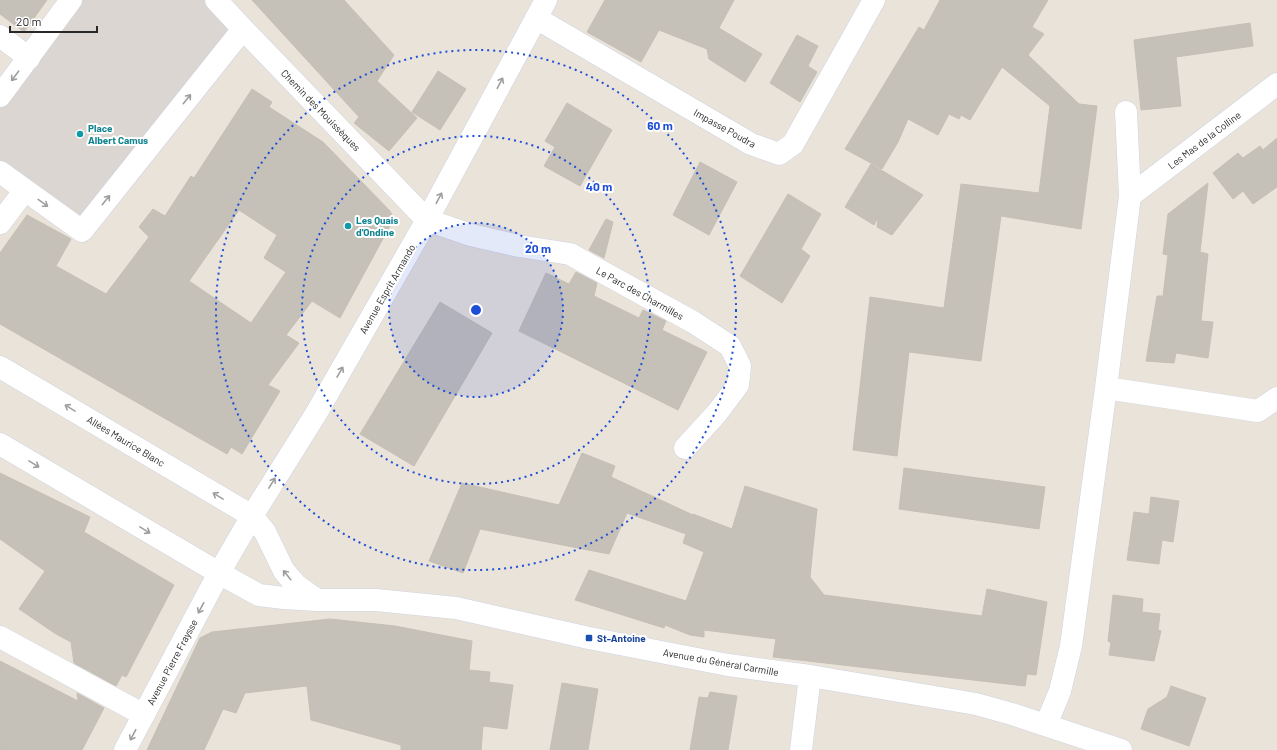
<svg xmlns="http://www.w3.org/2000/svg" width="1277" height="750" viewBox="0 0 1277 750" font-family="Barlow,sans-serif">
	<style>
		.plaza { fill: #dbd6d1 }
		.building { fill: #c5c1b9; stroke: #c5bfb4; fill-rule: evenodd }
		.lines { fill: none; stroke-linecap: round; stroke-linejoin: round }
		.minor-casing { stroke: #cfd3e1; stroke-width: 23 }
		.minor { stroke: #fff; stroke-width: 22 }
		.oneway { stroke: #9e9e9e }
		.ring { fill: none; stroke: #1d4ed8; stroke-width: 2; stroke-dasharray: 2 4 }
		.culture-dot { fill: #0f9aa8; stroke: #fff; stroke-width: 1.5 }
		.transit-dot { fill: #1a4fb4; stroke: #fff; stroke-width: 1.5 }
		.labels { text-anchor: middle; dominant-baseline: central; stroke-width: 4; stroke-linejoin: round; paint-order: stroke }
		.street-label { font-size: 10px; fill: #282828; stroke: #fff }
		.culture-label { font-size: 10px; font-weight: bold; fill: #0d838f; stroke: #fff; text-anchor: start }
		.transit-label { font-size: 10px; font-weight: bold; fill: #164399; stroke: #fff; text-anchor: start }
		.centre { fill: #1d4ed8; stroke: #fff; stroke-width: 2 }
		.ring-label { font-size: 12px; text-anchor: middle; font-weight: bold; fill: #1d4ed8; stroke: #fff; stroke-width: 4; stroke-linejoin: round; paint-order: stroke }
	</style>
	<rect width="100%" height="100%" fill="#eae3da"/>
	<path class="plaza" d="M 71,0 L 216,0 L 243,29 L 82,231 L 0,172 L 0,96 Z"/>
	<path class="building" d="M 0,0 L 47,0 L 24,32 L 0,14 Z
		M 252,0 L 344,0 L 394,55 L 377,81 L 417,118 L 389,151 L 354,123 L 359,117 Z
		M 605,0 L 734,0 L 719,28 L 762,54 L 745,82 L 709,59 L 707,49 L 659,30 L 641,62 L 587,32 Z
		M 940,0 L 1048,0 L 1032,27 L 1044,34 L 1028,55 L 1079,104 L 1097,106 L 1081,229 L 1001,216 L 981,361 L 909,352 L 897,456 L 853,450 L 870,297 L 944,308 L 961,184 L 1039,193 L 1050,106 L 1002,67 L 970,120 L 961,115 L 959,119 L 949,114 L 938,135 L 908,119 L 898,142 L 882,169 L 845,149 L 919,27 L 924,30 Z
		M 1250,23 L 1253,46 L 1176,57 L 1181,106 L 1141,110 L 1134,40 Z
		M 797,35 L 818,46 L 808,66 L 817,72 L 800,102 L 770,83 Z
		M 438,71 L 466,89 L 440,130 L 412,112 Z
		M 252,89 L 272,102 L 269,107 L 323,142 L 390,211 L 392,215 L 392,222 L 340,318 L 312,301 L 286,335 L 299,343 L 268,385 L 280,391 L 242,454 L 231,447 L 227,454 L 0,324 L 0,253 L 27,215 L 71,239 L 56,266 L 106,294 L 149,237 L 139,227 L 153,209 L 165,216 L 191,176 L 194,178 ZM 239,210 L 277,235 L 264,258 L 286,272 L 251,323 L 189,281 Z
		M 567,103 L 612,130 L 580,186 L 544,166 L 555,147 L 545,141 Z
		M 1277,138 L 1277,187 L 1253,204 L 1243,191 L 1233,199 L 1213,173 L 1238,153 L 1243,158 L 1260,146 L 1263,150 Z
		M 700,162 L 737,182 L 709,235 L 673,215 Z
		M 871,164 L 923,195 L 892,235 L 877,227 L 878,217 L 874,225 L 845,207 Z
		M 1208,183 L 1200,252 L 1208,254 L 1201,321 L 1213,322 L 1208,358 L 1176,353 L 1174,363 L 1146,361 L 1157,296 L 1163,296 L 1168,255 L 1163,254 L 1168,214 Z
		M 788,194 L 821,214 L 801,249 L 810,256 L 782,303 L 740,276 Z
		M 606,219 L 613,222 L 604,258 L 589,250 Z
		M 576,272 L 597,283 L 594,296 L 639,318 L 643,310 L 666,321 L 662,330 L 707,352 L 678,410 L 519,331 L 546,273 L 569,284 Z
		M 440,302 L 492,333 L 414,466 L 360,434 Z
		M 582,453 L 615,466 L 611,477 L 693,515 L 693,514 L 732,529 L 745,486 L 817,509 L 810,577 L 824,595 L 982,616 L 987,589 L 1047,602 L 1036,675 L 1027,674 L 1025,686 L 773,657 L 776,639 L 704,630 L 704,637 L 690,635 L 665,625 L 664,628 L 575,600 L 589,570 L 686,601 L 704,552 L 683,543 L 686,534 L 627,513 L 609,554 L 480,529 L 463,573 L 429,561 L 462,483 L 559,505 Z
		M 904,468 L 1045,487 L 1039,529 L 899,509 Z
		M 0,473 L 90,517 L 84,532 L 174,585 L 126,677 L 122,675 L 116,686 L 74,663 L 71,642 L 56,634 L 19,609 L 45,571 L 0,539 Z
		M 1151,497 L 1179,501 L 1173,542 L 1162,540 L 1159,564 L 1127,560 L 1134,512 L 1149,514 Z
		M 1113,595 L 1143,599 L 1142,612 L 1160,614 L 1158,630 L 1161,631 L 1154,661 L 1109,655 L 1111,643 L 1108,641 Z
		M 330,619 L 395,626 L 472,641 L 469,670 L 490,672 L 489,682 L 513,685 L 507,729 L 483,726 L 481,750 L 401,750 L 401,745 L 311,720 L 307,686 L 245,693 L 236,713 L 223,709 L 204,750 L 147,750 L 200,638 L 212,632 Z
		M 0,661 L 78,701 L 77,693 L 104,708 L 82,750 L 0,750 Z
		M 562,683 L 598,689 L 588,750 L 550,750 Z
		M 1171,686 L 1206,698 L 1189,746 L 1141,729 L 1148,709 L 1167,697 Z
		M 710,692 L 737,696 L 728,750 L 690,750 L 699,697 L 708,698 Z"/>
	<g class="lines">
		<defs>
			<path id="minor" d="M 216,0 L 243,29 L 427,220 L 471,235 L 519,246 L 570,254 L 693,322 L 730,346 L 740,366 L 738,385 L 717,413 L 685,448
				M 536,18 L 751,144 L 779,154 L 793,144 L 874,0
				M 0,36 L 29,58
				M 0,96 L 71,0
				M 0,172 L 82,231 L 243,29
				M 1130,196 L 1277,84
				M 0,223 L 25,190
				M 0,367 L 252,516 L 265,532 L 284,571 L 296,585 L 317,600
				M 1106,388 L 1258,411 L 1277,398
				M 0,444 L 219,573 L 259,595 L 284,598 L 317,600 L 376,600 L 456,608 L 589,638 L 728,665 L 810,676 L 976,704 L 1012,714 L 1121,750
				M 0,637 L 144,715
				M 1046,725 L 1060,691 L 1071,646 L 1106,388 L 1130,196 L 1126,112
				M 125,750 L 219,573 L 252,516 L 317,412 L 427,220 L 546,0
				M 801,750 L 810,676"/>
		</defs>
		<use href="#minor" class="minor-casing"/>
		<use href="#minor" class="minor"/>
	</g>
	<defs><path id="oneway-shaft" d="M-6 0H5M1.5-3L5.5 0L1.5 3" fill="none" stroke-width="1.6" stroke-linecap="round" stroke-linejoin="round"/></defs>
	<g class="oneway">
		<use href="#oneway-shaft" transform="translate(15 76) rotate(127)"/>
		<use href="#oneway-shaft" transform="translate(500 83) rotate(-62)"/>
		<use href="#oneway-shaft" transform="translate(187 99) rotate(-51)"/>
		<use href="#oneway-shaft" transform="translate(439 198) rotate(-62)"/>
		<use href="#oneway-shaft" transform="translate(106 200) rotate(-51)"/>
		<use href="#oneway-shaft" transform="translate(43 203) rotate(36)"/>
		<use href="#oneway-shaft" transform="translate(340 372) rotate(-60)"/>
		<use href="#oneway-shaft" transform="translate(70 408) rotate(-149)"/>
		<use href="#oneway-shaft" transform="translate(34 464) rotate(31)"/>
		<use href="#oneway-shaft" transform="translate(272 483) rotate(-58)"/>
		<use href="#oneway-shaft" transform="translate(218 496) rotate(-149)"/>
		<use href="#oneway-shaft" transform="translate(145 530) rotate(31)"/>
		<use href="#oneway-shaft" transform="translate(287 575) rotate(-129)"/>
		<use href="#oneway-shaft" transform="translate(201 608) rotate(118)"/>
		<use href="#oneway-shaft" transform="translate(133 735) rotate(118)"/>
	</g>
	<circle cx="476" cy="310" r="87" fill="#1d4ed8" fill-opacity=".12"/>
	<g class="ring">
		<circle cx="476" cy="310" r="87"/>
		<circle cx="476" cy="310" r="174"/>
		<circle cx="476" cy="310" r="260"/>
	</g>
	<g class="culture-dot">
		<circle cx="80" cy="134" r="4"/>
		<circle cx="348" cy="226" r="4"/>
	</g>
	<rect class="transit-dot" x="585" y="634" width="8" height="8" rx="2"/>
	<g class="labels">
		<g class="street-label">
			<text transform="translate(321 110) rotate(46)">Chemin des Mouissèques</text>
			<text transform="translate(725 128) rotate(29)">Impasse Poudra</text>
			<text transform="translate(1204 140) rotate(-37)">Les Mas de la Colline</text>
			<text transform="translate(387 289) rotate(-60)">Avenue Esprit Armando</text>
			<text transform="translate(640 293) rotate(29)">Le Parc des Charmilles</text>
			<text transform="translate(126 441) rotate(31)">Allées Maurice Blanc</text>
			<text transform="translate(172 662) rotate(-62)">Avenue Pierre Fraysse</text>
			<text transform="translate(721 662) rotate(10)">Avenue du Général Carmille</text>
		</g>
		<g class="culture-label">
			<text x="88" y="128">Place<tspan x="88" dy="12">Albert Camus</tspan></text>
			<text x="356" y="220">Les Quais<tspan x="356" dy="12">d'Ondine</tspan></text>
		</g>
		<g class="transit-label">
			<text x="597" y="638">St-Antoine</text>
		</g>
	</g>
	<circle cx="476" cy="310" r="6" class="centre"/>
	<g class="ring-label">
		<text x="660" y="130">60 m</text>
		<text x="599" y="191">40 m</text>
		<text x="538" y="253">20 m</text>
	</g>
	<path d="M10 26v6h87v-6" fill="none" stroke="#282828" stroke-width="2"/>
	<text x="16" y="26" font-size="12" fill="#282828" stroke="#ffffff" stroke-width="3" paint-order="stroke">20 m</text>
</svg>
